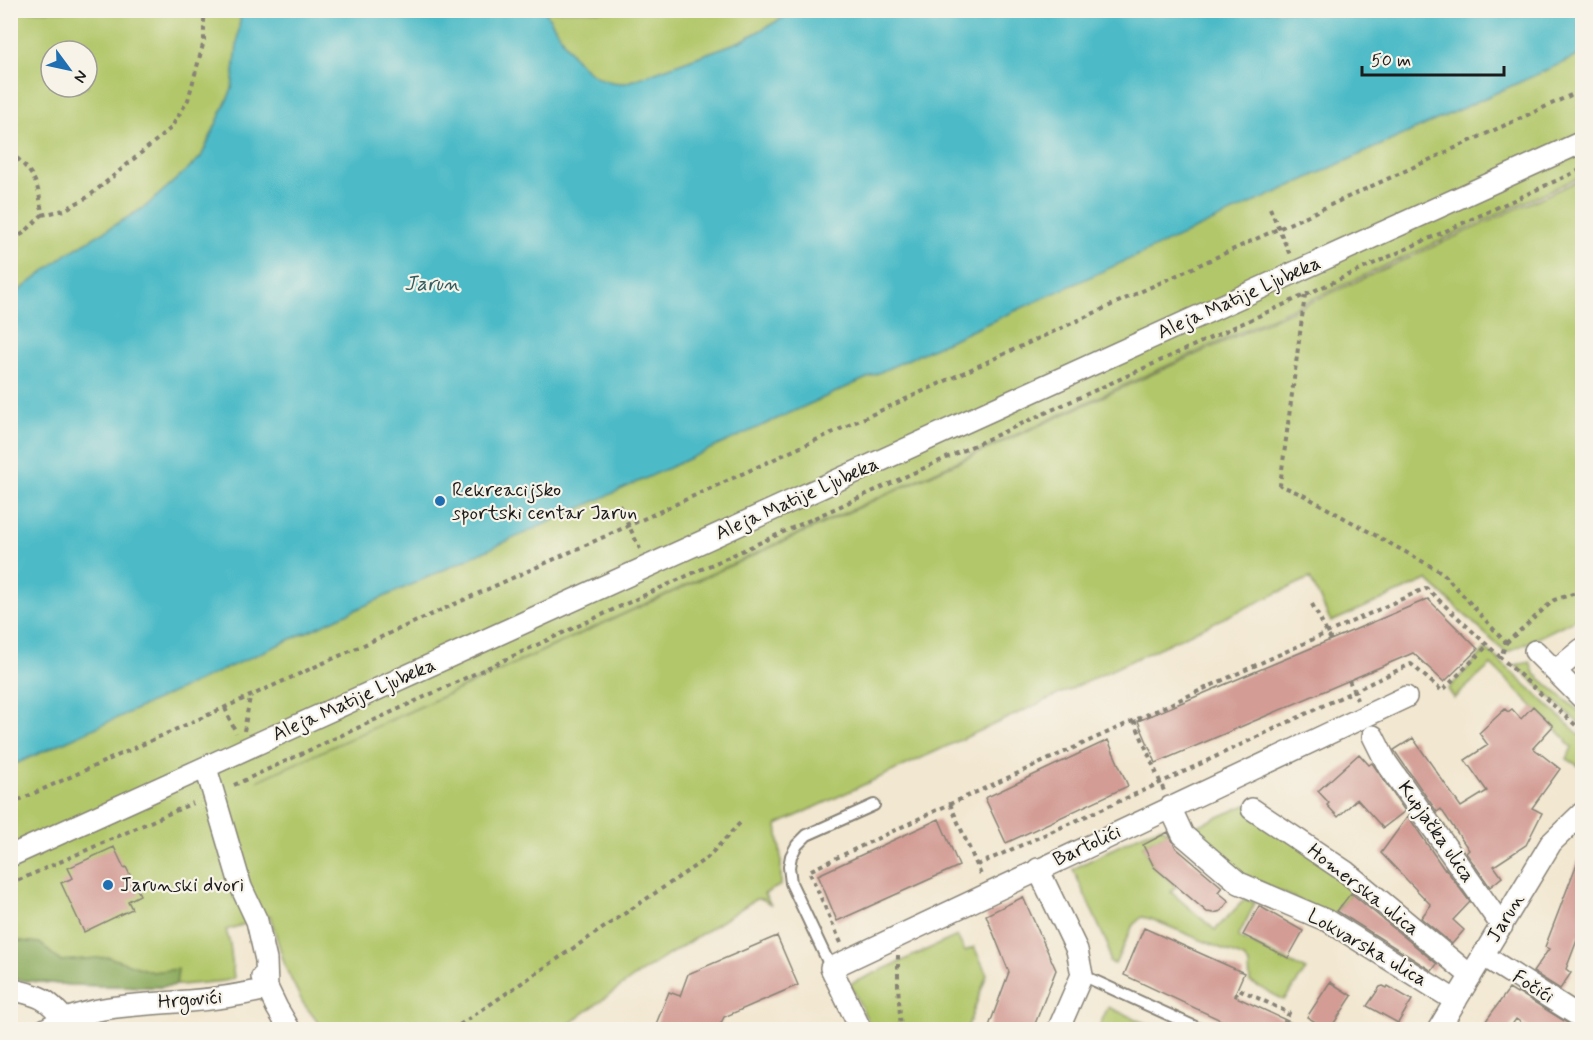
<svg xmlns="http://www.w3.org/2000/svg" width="1593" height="1040" viewBox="0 0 1593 1040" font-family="Mynerve,sans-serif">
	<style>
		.green { fill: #b2c76b; stroke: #677244; stroke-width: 1.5; fill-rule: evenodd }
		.forest { fill: #8dac5f; stroke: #54643e; stroke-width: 1.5 }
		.water { fill: #4ebbc7; stroke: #356c72; stroke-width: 1.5 }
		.building { fill: #d39d95 }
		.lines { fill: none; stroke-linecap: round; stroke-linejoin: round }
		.lane-casing { stroke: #878276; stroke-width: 14 }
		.street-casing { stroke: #878276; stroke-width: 24 }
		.path { stroke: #878276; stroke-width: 4; stroke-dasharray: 4.5 4.5; stroke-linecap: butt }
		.lane { stroke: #fff; stroke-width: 10 }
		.street { stroke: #fff; stroke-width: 21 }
		.poi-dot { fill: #1f6fb2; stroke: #f7f3e8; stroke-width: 2 }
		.labels { text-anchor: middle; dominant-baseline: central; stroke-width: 4.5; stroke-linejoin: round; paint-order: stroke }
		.street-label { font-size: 20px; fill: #1c1c1c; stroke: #f7f3e8 }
		.poi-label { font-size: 20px; fill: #1c1c1c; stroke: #f7f3e8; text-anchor: start }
		.water-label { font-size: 21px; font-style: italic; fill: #305c60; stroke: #f7f3e8 }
	</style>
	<rect width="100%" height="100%" fill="#f7f3e8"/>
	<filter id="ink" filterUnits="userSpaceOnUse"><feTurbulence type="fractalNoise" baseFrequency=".0167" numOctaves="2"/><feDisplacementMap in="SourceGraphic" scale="12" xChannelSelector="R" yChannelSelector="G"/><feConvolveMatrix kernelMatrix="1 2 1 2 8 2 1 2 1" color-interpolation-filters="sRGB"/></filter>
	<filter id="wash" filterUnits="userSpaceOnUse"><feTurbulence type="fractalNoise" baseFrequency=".008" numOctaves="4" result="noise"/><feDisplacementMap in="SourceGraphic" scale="24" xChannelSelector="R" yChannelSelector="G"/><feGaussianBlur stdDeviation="1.35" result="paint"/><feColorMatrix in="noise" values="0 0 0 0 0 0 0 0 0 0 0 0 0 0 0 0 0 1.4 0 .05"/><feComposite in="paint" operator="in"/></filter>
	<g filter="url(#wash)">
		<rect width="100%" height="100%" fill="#f2e7d0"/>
		<path class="green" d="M 11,11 L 1582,11 L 1582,176 L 257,781 L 1582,179 L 1582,616 L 1506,653 L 1427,580 L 1331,622 L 1310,578 L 777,825 L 781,858 L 781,885 L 764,894 L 771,905 L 762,899 L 756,899 L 634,977 L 562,1029 L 323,1029 L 303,1003 L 286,969 L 270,916 L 226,930 L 230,944 L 234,978 L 225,981 L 157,987 L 70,985 L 11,979 ZM 51,51 L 87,51 L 87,87 L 51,87 Z
			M 1485,650 L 1489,651 L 1582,737 L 1582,768 L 1567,759 L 1572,747 L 1566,742 L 1567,740 L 1491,665 L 1454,698 L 1448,689 Z
			M 1530,662 L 1534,673 L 1582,714 L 1582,726 L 1515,665 Z
			M 1255,801 L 1356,886 L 1333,916 L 1238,872 L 1190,829 Z
			M 1161,827 L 1169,832 L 1143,845 L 1154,867 L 1176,886 L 1171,892 L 1215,930 L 1245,899 L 1255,903 L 1238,937 L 1306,970 L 1284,1000 L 1250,982 L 1249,965 L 1244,958 L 1151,919 L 1142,917 L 1133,925 L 1115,964 L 1109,962 L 1108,946 L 1073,869 L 1140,835 Z
			M 957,936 L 965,951 L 974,947 L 987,974 L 967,1029 L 872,1029 L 850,984 Z
			M 1108,1007 L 1159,1029 L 1098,1029 Z"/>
		<path class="forest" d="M 11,940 L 40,943 L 60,961 L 109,957 L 152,972 L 178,969 L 176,985 L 157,987 L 70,985 L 11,979 Z"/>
		<path class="water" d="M 241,11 L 545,11 C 565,42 581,84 625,83 L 741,41 L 797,10 L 1582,11 L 1582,54 L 11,766 L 11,297 L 68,253 L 145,207 L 201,157 L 232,89 Z"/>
		<g id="blocks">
			<path class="building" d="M 1428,599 L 1478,649 L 1444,682 L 1413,653 L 1156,763 L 1138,721 Z
				M 1533,706 L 1553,726 L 1533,748 L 1560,769 L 1532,808 L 1542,813 L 1526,845 L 1494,866 L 1502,877 L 1490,887 L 1466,853 L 1469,850 L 1441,809 L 1437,812 L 1394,750 L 1413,738 L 1461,807 L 1487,791 L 1465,760 L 1488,745 L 1479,733 L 1505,709 L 1508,712 L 1512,709 L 1521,719 Z
				M 1108,740 L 1128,786 L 1006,843 L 985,798 Z
				M 1359,754 L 1369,765 L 1372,763 L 1405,811 L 1383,828 L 1357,799 L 1338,817 L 1327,805 L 1329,803 L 1318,791 Z
				M 1408,816 L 1444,869 L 1445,868 L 1470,902 L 1453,920 L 1464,930 L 1452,944 L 1421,918 L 1431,905 L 1381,853 Z
				M 939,819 L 959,866 L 837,921 L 818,875 Z
				M 1168,832 L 1176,848 L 1222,887 L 1218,892 L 1229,901 L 1221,911 L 1214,913 L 1207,912 L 1154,867 L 1143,845 Z
				M 114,847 L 124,868 L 126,867 L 140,895 L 128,901 L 132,909 L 84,932 L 61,883 L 73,878 L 68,868 Z
				M 1581,853 L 1582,936 L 1579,935 L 1566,969 L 1571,973 L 1560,989 L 1533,972 L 1549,949 L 1545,947 Z
				M 1351,893 L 1437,964 L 1432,971 L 1337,911 Z
				M 1023,897 L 1056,970 L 1033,1029 L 988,1029 L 1009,972 L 986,915 Z
				M 1259,906 L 1303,931 L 1288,958 L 1243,935 Z
				M 1144,928 L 1244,973 L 1234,996 L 1305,1029 L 1222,1029 L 1225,1022 L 1124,975 Z
				M 777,936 L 798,985 L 724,1017 L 718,1029 L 654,1029 L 669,992 L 680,996 L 688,974 Z
				M 1330,982 L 1352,996 L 1330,1029 L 1327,1029 L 1307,1017 Z
				M 1383,986 L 1387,988 L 1388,986 L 1412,1000 L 1398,1023 L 1367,1006 L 1380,987 Z
				M 1509,989 L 1517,994 L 1518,992 L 1577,1029 L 1530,1029 L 1516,1019 L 1509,1029 L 1480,1029 Z"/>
		</g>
	</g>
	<g filter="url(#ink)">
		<use href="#blocks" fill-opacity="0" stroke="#878276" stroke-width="1.5"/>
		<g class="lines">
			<defs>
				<path id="lane" d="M 831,968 L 791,883 L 789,867 L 791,856 L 797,845 L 807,835 L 874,805
					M 1082,975 L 1202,1030"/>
				<path id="street" d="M 1535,651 L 1582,698
					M 1555,671 L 1582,649
					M 1373,736 L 1386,762 L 1502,926
					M 206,768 L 241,887 L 257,921 L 266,960 L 267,989
					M 1170,807 L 1183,835 L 1239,883 L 1330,922 L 1456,1001
					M 1252,809 L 1346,872 L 1471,976
					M 10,856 L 1582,142
					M 1038,869 L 1077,950 L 1082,975 L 1058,1030
					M 1484,956 L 1582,1018
					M 262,977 L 277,1008 L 290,1030
					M 10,989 C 39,996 45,996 64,1019
					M 44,1030 C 86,1004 141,1005 189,1001 C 215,999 241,995 267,989
					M 861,1030 L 831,968 L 1406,697
					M 1438,1030 L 1551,843 L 1582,813"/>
			</defs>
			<use href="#lane" class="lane-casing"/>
			<use href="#street" class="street-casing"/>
			<path class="path" d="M 10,152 C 35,173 39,184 42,215 L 24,233 L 10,241
				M 1270,208 L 1290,255
				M 42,215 L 64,210 L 88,197 L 171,128 L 188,100 L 204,41 L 204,10
				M 1305,295 L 1280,485 L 1305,496 L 1443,573 L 1506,643 L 1502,654 L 1499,656 L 1582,731
				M 619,505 L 640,549
				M 1312,604 L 1331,640
				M 1506,643 L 1554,600 L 1582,591
				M 1349,680 L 1357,700
				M 225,708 L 236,733
				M 1134,720 L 1164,791
				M 244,731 L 250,697
				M 234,785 L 658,589 L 1582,169
				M 10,804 L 628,526 L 1582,90
				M 950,804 L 982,877
				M 977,865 L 1160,783 L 1411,664 L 1442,691 L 1487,646
				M 10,884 L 193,803
				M 841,943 L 809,871 L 950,804 L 1426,588 L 1499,656
				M 898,955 L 898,986 L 901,1030
				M 1235,996 L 1239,989 L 1289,1013 L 1281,1030
				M 1215,1029 L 1224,1022
				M 452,1030 L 707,858 L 741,822"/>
			<use href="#lane" class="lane"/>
			<use href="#street" class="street"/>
		</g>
	</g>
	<g class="poi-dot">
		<circle cx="440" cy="501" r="6"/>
		<circle cx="108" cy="885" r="6"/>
	</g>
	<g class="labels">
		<g class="street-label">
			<text transform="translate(1239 298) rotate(-24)">Aleja Matije Ljubeka</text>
			<text transform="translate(797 499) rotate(-24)">Aleja Matije Ljubeka</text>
			<text transform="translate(354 700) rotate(-24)">Aleja Matije Ljubeka</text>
			<text transform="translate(1436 832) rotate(55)">Kupjačka ulica</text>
			<text transform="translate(1087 846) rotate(-25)">Bartolići</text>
			<text transform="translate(1363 890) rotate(38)">Homerska ulica</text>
			<text transform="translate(1506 918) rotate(-59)">Jarun</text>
			<text transform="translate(1367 948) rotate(30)">Lokvarska ulica</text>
			<text transform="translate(1533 987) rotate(32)">Fočići</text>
			<text transform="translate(190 1000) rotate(-5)">Hrgovići</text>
		</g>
		<g class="poi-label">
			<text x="452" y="490">Rekreacijsko<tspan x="452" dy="23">sportski centar Jarun</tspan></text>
			<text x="120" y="885">Jarunski dvori</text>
		</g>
		<g class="water-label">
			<text x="432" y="284">Jarun</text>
		</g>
	</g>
	<rect width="1593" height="1040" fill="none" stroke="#f7f3e8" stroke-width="36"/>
	<g transform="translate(69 69) rotate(123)"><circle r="28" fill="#f7f3e8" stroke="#9f9d96" stroke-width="1.5"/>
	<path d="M0-4.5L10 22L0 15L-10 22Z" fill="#1f6fb2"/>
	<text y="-9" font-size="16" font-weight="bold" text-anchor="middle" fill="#1c1c1c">N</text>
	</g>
	<path d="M1362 66v9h142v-9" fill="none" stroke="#1c1c1c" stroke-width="3"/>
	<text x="1371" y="66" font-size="18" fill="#1c1c1c" stroke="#f7f3e8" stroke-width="4.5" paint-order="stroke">50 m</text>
</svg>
